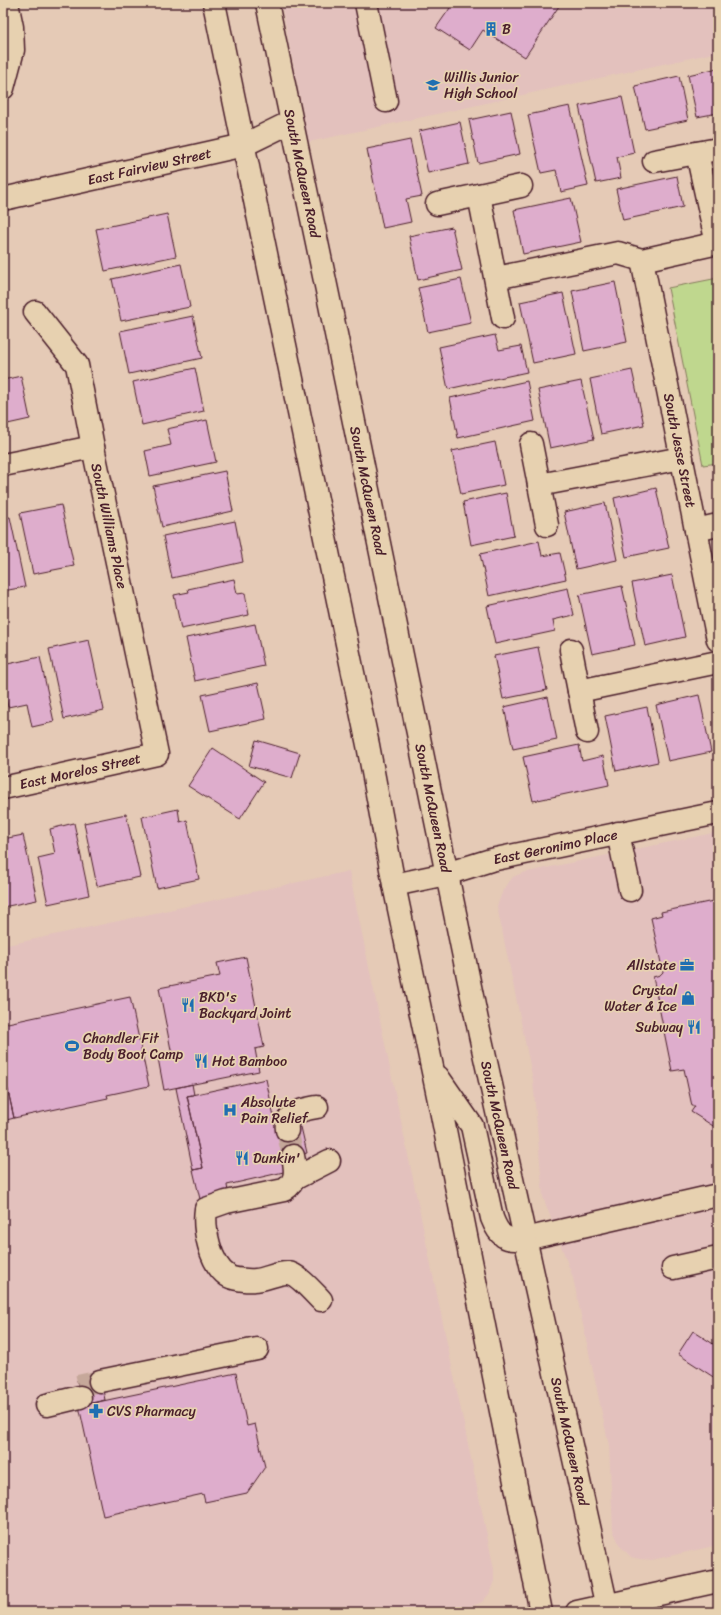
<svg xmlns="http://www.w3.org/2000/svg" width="721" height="1615" viewBox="0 0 721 1615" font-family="Sriracha,sans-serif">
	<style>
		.built { fill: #e3c1bd }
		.green { fill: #bfd78e; stroke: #847b5c }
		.building { fill: #deadcc; stroke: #4a1f2b }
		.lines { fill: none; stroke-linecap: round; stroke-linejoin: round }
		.minor-tunnel { stroke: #c6a89a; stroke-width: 22; stroke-dasharray: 22 11; stroke-linecap: butt }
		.minor-casing { stroke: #4a1f2b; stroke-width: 25 }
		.major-casing { stroke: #4a1f2b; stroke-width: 25 }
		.minor { stroke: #e7d1b0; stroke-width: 22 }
		.major { stroke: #e7d1b0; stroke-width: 22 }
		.labels { text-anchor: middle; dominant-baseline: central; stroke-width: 3.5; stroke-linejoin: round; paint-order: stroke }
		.poi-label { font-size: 14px; fill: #4a1f2b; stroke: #e7d1b0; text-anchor: start }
		.street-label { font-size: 14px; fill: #4a1f2b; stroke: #e7d1b0 }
	</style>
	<rect width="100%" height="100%" fill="#e5cab6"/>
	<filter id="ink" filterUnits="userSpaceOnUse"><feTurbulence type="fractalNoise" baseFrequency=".025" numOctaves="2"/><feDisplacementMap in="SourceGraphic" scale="8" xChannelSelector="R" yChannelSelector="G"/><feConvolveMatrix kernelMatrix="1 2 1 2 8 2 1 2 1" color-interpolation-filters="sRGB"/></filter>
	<g filter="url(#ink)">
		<path class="built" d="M 281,3 L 718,3 L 718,52 L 309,142 Z
			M 718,832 L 718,1545 L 652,1560 L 640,1559 L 631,1557 L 620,1546 L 613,1530 L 609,1446 L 573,1278 L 543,1197 L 533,1080 L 497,906 L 503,890 L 513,877 L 522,873 Z
			M 349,871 L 494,1569 L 494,1581 L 489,1594 L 482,1602 L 468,1608 L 414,1612 L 3,1612 L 3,946 Z"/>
		<path class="green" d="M 718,278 L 718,463 L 703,465 L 668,288 Z"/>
		<path class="building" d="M 442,3 L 561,3 L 525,57 L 483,30 L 470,50 L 436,28 L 450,8 Z
			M 718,68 L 718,113 L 697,117 L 688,75 Z
			M 679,76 L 688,120 L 645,129 L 635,86 Z
			M 622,97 L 634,153 L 617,157 L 621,178 L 596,183 L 579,106 Z
			M 570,106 L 588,186 L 561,192 L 556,170 L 541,173 L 528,115 Z
			M 511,111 L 520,154 L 478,163 L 469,120 Z
			M 460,122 L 469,164 L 428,173 L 419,131 Z
			M 410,140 L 422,196 L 406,199 L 411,222 L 383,228 L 367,149 Z
			M 677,176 L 683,207 L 623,220 L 616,189 Z
			M 571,198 L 581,242 L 523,254 L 514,210 Z
			M 167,214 L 176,256 L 105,271 L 96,229 Z
			M 452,227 L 462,270 L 418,280 L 409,236 Z
			M 181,264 L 190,307 L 121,321 L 112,279 Z
			M 461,279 L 471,323 L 428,332 L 418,288 Z
			M 615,282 L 627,342 L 584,351 L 572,291 Z
			M 563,293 L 576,354 L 533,363 L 520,302 Z
			M 193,316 L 202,358 L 129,374 L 120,331 Z
			M 495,335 L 499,350 L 521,346 L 527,372 L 448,389 L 439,347 Z
			M 195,368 L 204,411 L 142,425 L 133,382 Z
			M 632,370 L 644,425 L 601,434 L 590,379 Z
			M 21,376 L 30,419 L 3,425 L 3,380 Z
			M 527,381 L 535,421 L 458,438 L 450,398 Z
			M 581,381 L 594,439 L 550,448 L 538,390 Z
			M 207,420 L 216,462 L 150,476 L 145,451 L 171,445 L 167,429 Z
			M 495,442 L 504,485 L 461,494 L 452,451 Z
			M 225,471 L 233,511 L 162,527 L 153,486 Z
			M 656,488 L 669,548 L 626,557 L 614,498 Z
			M 506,493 L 514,536 L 471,545 L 463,502 Z
			M 605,503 L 617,560 L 576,569 L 564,512 Z
			M 61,505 L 74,566 L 33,574 L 20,513 Z
			M 10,517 L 25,587 L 3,591 L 3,518 Z
			M 235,521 L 243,562 L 172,578 L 163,536 Z
			M 539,541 L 542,556 L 560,553 L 566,579 L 489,596 L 480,554 Z
			M 672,575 L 685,637 L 645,646 L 632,583 Z
			M 234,579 L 237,594 L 245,593 L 249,615 L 181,629 L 174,595 L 189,592 L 188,589 Z
			M 622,586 L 635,645 L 592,654 L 579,595 Z
			M 568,588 L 574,615 L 553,620 L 555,631 L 495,644 L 487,606 Z
			M 255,624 L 264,666 L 195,681 L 186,638 Z
			M 89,640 L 104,710 L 64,719 L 49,649 Z
			M 538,647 L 547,690 L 503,699 L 494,656 Z
			M 40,657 L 54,722 L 32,727 L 27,703 L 8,707 L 3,682 L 3,665 Z
			M 258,683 L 266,719 L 210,731 L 202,695 Z
			M 699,695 L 711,752 L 668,761 L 656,705 Z
			M 548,697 L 557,740 L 513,749 L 504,707 Z
			M 647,707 L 658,762 L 616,771 L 605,716 Z
			M 256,740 L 300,753 L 292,778 L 249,766 Z
			M 579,745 L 582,761 L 603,756 L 609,785 L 533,801 L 523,757 Z
			M 213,748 L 264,782 L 240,819 L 188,786 Z
			M 178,809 L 180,822 L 187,820 L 199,879 L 157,888 L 142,817 Z
			M 126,814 L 140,877 L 97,886 L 84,823 Z
			M 74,823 L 89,895 L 48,904 L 38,858 L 55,854 L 50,829 Z
			M 23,835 L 37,900 L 3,907 L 3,839 Z
			M 718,900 L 718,1129 L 691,1112 L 695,1106 L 692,1106 L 684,1069 L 672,1071 L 653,977 L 660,975 L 663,972 L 651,918 L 662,915 L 661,912 Z
			M 246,957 L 264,1047 L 255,1049 L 259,1071 L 164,1090 L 158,1058 L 172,1055 L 159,988 L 220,976 L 217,963 Z
			M 130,997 L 149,1086 L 107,1095 L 108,1098 L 14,1118 L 3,1068 L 3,1024 Z
			M 3,1068 L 14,1118 L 3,1121 Z
			M 266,1079 L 277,1132 L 301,1127 L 307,1153 L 285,1158 L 288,1171 L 227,1185 L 228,1192 L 200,1199 L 193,1170 L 203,1168 L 187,1096 Z
			M 192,1084 L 194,1095 L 187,1096 L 203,1168 L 193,1170 L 176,1088 Z
			M 693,1331 L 718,1347 L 718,1380 L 678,1354 Z
			M 236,1373 L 247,1426 L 255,1424 L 265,1467 L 247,1493 L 205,1502 L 203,1494 L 103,1516 L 79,1406 Z
			M 100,1375 L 105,1400 L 82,1405 L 77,1380 Z"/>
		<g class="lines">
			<path class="minor-tunnel" d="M 287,1130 L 293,1156
				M 78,1386 L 100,1381"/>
			<defs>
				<g id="minor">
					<path d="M 366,3 L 386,101"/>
					<path d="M 3,88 L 13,50 L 12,27 L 7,3"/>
					<path d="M 697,153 L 717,244"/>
					<path d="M 654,161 L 718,149"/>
					<path d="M 479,195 L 503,318"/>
					<path id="s1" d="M 3,199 L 244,145 L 291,122"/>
					<path d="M 437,204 L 521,186"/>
					<path id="s2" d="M 642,260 L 718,640"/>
					<path d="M 496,278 L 618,253 L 642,260 L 718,243"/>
					<path d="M 531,444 L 547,525"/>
					<path d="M 3,465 L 93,447"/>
					<path d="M 539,485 L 682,458"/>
					<path d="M 696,530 L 718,525"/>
					<path d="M 571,650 L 587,732"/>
					<path d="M 579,691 L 718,662"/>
					<path id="s3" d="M 3,788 L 157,754 L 93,447 L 77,365 L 35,312"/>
					<path d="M 618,833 L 630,890"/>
					<path id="s4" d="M 394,885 L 446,874 L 491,860 L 718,813"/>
					<path d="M 287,1130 C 284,1112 305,1109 317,1107"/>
					<path d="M 293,1156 C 296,1171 297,1182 284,1190 L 226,1202 L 206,1209 C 203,1229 210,1264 228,1276 C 231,1279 250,1281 255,1280 C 264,1280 279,1272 288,1273 C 298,1274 314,1293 321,1300"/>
					<path d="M 294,1179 L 329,1161"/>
					<path d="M 525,1239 L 718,1195"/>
					<path d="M 673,1268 L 718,1258"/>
					<path d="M 100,1381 L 257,1349"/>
					<path d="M 47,1405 L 80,1397"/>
				</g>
				<g id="major">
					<path d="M 214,3 L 368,745 L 394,885 L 441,1110 L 541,1612"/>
					<path id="s5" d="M 267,3 L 329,300 L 480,1035 L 608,1612"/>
					<path d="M 438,1077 L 472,1126 L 492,1218 C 499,1236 505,1241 525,1239"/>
					<path d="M 577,1612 L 718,1581"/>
				</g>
			</defs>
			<use href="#minor" class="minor-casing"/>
			<use href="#major" class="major-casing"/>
			<use href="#minor" class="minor"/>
			<use href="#major" class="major"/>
		</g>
	</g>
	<defs>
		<symbol id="building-bare" viewBox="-9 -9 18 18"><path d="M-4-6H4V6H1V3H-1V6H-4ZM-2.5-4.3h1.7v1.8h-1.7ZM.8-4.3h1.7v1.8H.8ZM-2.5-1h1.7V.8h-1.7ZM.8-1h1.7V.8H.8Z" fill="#1f6fb2" stroke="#e7d1b0" stroke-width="2.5" paint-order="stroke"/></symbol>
		<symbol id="school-bare" viewBox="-9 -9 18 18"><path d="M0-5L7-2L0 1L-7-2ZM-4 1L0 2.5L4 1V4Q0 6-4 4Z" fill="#1f6fb2" stroke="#e7d1b0" stroke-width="2.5" paint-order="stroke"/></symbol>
		<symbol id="office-bare" viewBox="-9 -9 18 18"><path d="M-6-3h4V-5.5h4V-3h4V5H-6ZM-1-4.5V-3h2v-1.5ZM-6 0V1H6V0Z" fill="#1f6fb2" stroke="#e7d1b0" stroke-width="2.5" paint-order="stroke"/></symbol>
		<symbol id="shop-bare" viewBox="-9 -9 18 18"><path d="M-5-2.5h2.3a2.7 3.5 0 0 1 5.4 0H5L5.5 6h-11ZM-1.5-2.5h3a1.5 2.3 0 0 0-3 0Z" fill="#1f6fb2" stroke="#e7d1b0" stroke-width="2.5" paint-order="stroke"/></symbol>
		<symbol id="restaurant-bare" viewBox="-9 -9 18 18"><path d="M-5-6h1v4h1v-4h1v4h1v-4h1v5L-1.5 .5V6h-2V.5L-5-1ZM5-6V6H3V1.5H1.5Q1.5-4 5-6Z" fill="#1f6fb2" stroke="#e7d1b0" stroke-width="2.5" paint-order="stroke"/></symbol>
		<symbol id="stadium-bare" viewBox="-9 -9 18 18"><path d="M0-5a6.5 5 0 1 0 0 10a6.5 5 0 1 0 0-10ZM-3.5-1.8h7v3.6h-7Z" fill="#1f6fb2" stroke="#e7d1b0" stroke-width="2.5" paint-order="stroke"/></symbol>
		<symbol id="hospital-bare" viewBox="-9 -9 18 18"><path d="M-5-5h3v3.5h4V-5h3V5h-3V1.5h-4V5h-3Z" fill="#1f6fb2" stroke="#e7d1b0" stroke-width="2.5" paint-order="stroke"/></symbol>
		<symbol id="pharmacy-bare" viewBox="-9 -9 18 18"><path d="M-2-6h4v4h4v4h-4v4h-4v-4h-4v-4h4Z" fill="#1f6fb2" stroke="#e7d1b0" stroke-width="2.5" paint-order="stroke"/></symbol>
	</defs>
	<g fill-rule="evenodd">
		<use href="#building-bare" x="481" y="19" width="20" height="20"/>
		<use href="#school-bare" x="423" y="75" width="20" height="20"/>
		<use href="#office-bare" x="677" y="955" width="20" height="20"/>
		<use href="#shop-bare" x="678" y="988" width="20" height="20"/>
		<use href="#restaurant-bare" x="178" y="995" width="20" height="20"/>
		<use href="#restaurant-bare" x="684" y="1017" width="20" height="20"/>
		<use href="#stadium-bare" x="62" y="1036" width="20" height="20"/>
		<use href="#restaurant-bare" x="191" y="1051" width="20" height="20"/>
		<use href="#hospital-bare" x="220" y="1100" width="20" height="20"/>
		<use href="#restaurant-bare" x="232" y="1148" width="20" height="20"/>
		<use href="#pharmacy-bare" x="86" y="1401" width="20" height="20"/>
	</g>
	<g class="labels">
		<g class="poi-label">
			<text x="502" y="29">B</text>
			<text x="444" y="77">Willis Junior<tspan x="444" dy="16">High School</tspan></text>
			<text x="676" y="965" text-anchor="end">Allstate</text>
			<text x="677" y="990" text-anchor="end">Crystal<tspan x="677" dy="16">Water &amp; Ice</tspan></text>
			<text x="199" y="997">BKD's<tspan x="199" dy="16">Backyard Joint</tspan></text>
			<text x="683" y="1027" text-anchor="end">Subway</text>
			<text x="83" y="1038">Chandler Fit<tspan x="83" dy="16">Body Boot Camp</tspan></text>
			<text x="212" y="1061">Hot Bamboo</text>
			<text x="241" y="1102">Absolute<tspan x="241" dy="16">Pain Relief</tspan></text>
			<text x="253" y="1158">Dunkin'</text>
			<text x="107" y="1411">CVS Pharmacy</text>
		</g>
		<g class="street-label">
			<text stroke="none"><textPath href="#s1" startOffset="150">East Fairview Street</textPath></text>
			<text stroke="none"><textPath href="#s5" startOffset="174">South McQueen Road</textPath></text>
			<text stroke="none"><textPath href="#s2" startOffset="194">South Jesse Street</textPath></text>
			<text stroke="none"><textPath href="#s5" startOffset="498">South McQueen Road</textPath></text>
			<text transform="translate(109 526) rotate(78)">South Williams Place</text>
			<text stroke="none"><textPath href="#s3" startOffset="79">East Morelos Street</textPath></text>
			<text stroke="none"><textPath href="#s5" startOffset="822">South McQueen Road</textPath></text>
			<text stroke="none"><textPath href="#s4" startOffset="166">East Geronimo Place</textPath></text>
			<text stroke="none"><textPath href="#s5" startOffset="1146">South McQueen Road</textPath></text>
			<text stroke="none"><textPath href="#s5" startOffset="1470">South McQueen Road</textPath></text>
		</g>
	</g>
	<rect width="721" height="1615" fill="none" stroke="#e7d1b0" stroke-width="16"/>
	<rect x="8" y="8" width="705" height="1599" fill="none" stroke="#4a1f2b" stroke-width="1.5" filter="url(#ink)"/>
</svg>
